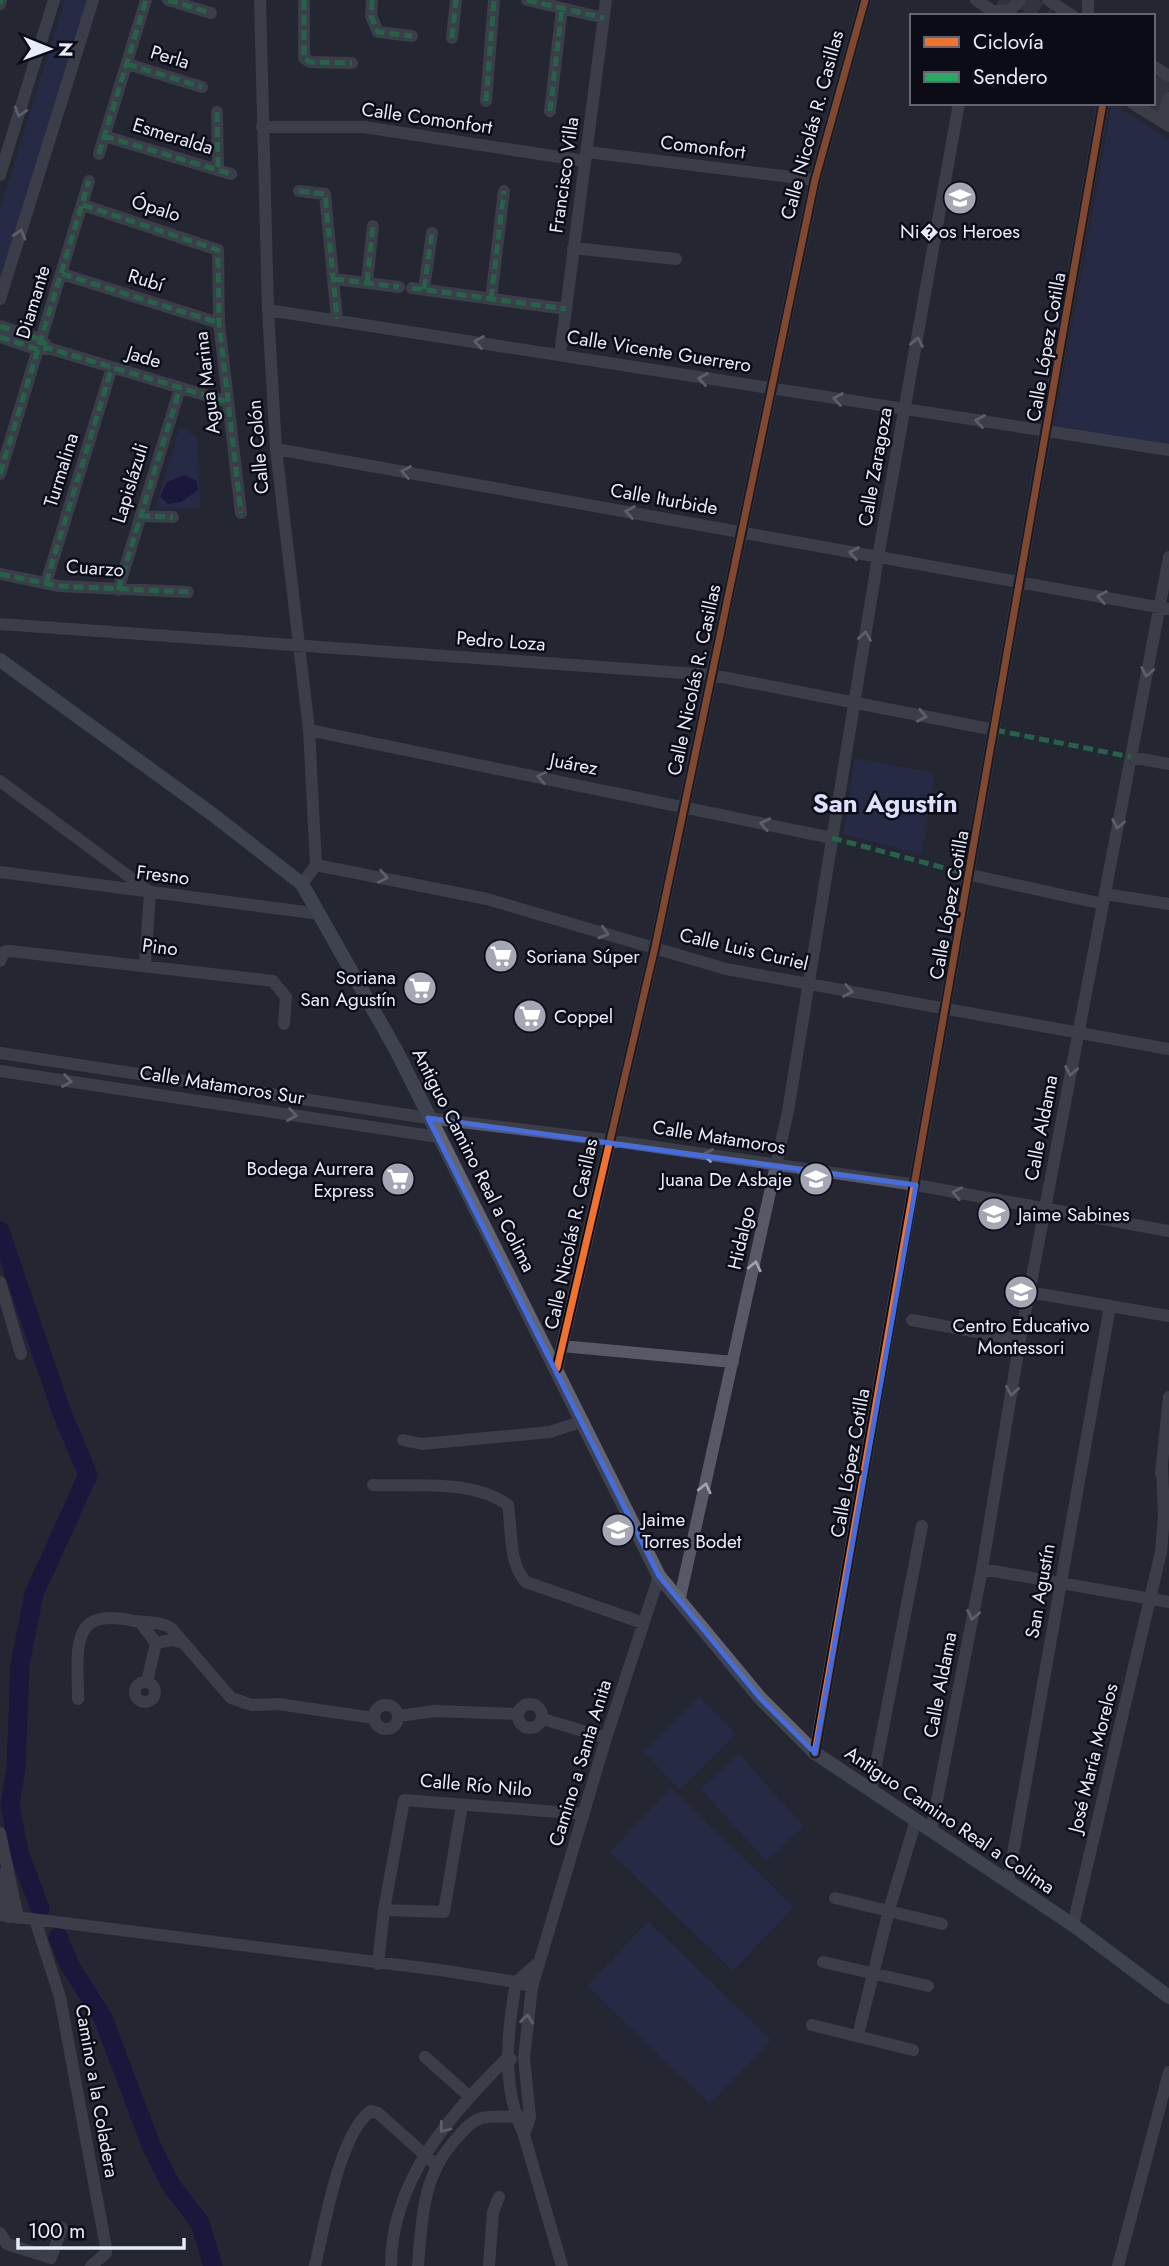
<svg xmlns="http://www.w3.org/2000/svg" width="1169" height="2266" viewBox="0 0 1169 2266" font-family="Jost,sans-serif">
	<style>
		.green { fill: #2b2f5e }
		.water { fill: #110349 }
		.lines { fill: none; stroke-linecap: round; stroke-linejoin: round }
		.river { stroke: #110349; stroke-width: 19 }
		.highway-tunnel { stroke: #424450; stroke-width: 18; stroke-dasharray: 18 9; stroke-linecap: butt }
		.minor { stroke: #575966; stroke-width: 12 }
		.major { stroke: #616473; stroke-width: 14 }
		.quiet { stroke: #26ab63; stroke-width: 5; stroke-dasharray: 10 5; stroke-linecap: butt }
		.cycleway-casing { stroke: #0b0c16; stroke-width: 11 }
		.cycleway { stroke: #ef722f; stroke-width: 7 }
		.oneway { stroke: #a0a2b0 }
		.marked { fill: none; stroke: #466ddf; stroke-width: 5; stroke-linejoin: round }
		.labels { text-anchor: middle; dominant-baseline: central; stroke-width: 5; stroke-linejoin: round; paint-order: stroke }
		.street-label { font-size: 19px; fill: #e8ebfa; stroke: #0b0c16 }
		.poi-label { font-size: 19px; fill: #e8ebfa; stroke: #0b0c16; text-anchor: start }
		.district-label { font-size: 26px; font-weight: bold; fill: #dae0fe; stroke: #0b0c16 }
	</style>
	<rect width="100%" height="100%" fill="#252632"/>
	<path class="green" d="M 65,0 L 90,0 L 0,288 L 0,210 Z
		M 1112,103 L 1169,139 L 1169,446 L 1054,427 Z
		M 180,427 L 197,437 L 200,508 L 155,509 Z
		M 855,758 L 934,773 L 922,854 L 843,834 Z
		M 699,1696 L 736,1734 L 680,1790 L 643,1752 Z
		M 739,1754 L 804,1826 L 766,1861 L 701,1789 Z
		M 671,1788 L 794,1907 L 733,1971 L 610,1852 Z
		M 648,1921 L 771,2040 L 710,2104 L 587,1986 Z"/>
	<path class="water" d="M 184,475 L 197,481 L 198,490 L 181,502 L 168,504 L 160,497 L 167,482 Z"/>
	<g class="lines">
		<path class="river" d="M 0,1231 L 62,1413 L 88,1475 L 34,1594 L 20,1664 L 16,1768 L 10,1805 L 19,1853 L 40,1908
			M 58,1937 L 70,1966 L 103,2018 L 151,2145 L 171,2185 L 200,2223 L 213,2266"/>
		<path class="highway-tunnel" d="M 999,0 L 1023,16
			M 1024,0 L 1048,16
			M 1153,83 L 1169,93
			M 1153,99 L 1169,109"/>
		<path class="minor" d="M 168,0 L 211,13
			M 260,0 L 268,310 L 276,449 L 309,730 L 316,865 L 302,884
			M 304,0 L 304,58 L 310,62 L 352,63
			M 372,0 L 371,16 L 378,32 L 412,36
			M 527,0 L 604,18
			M 976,0 L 999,15
			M 1048,0 L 1073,16
			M 1088,0 L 1088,16
			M 0,4 L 1,0
			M 993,11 L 1010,11 L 1020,0
			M 452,38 L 456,0
			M 127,64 L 202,87
			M 1153,66 L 1169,76
			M 1169,98 L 1164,112 L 1169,122
			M 486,101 L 494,0
			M 1132,103 L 1169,126
			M 550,111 L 562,8
			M 217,112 L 218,170
			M 262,127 L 364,127 L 585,161
			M 104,136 L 231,174
			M 587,152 L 815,180
			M 99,154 L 146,0
			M 0,175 L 54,0
			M 299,191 L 325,194 L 337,319
			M 83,205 L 218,250 L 219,323 L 241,513
			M 573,248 L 676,259
			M 62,274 L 219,323
			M 334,279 L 399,287
			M 367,282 L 373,226
			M 412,288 L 566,309
			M 424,289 L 432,233
			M 0,299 L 93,0
			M 491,299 L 504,191
			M 268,310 L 1169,450
			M 0,326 L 42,340 L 46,345
			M 0,337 L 39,350 L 48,348 L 228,402
			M 560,355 L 606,0
			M 276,449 L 1169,609
			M 0,474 L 89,181
			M 140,516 L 173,517
			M 0,574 L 59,586 L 188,592
			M 46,583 L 112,367
			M 118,590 L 180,388
			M 0,624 L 712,675 L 995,730
			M 309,730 L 832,838
			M 1131,757 L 1169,764
			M 0,781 L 150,892 L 145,965
			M 316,865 L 487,899 L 726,969 L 1169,1049
			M 0,872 L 320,914
			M 971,875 L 1103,904
			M 1105,894 L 1169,904
			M 0,961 L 4,952 L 10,951 L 273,981 L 286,997 L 284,1024
			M 0,1053 L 428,1118 L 608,1140 L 916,1185 L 1169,1231
			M 0,1071 L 438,1137
			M 0,1282 L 21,1354
			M 1029,1292 L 1169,1316
			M 912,1320 L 1020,1340
			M 562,1346 L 733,1362
			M 557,1368 L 655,947 L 815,180 L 865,0
			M 403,1440 L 422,1444 L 550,1432 L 583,1421
			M 1161,1473 L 1169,1397
			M 373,1485 C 417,1487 472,1479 508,1505 C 512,1529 508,1563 526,1582 L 643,1623
			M 982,1569 L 1169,1602
			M 679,1602 L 788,1111 L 878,557 L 959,103
			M 140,1622 L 156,1643 L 172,1640 L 184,1643
			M135 1692a10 10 0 1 1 20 0a10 10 0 1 1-20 0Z
			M 147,1682 L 156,1643
			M 78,1699 C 78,1649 68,1606 134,1621 C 148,1623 159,1621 171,1628 L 231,1698 L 252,1705 L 278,1704 L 374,1718
			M518 1716a12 12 0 1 1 24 0a12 12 0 1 1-24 0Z
			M374 1717a12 12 0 1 1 24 0a12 12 0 1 1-24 0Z
			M 399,1716 L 435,1711 L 518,1714
			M 543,1719 L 606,1738
			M 815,1753 L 1103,103
			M 871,1791 L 922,1526
			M 931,1831 L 982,1569 L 1020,1340 L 1169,557
			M 0,1833 L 18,1918
			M 0,1874 L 8,1917
			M 1008,1882 L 1110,1306
			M 835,1898 L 942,1924
			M 384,1910 L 444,1912 L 462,1805
			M 0,1915 L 440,1970 L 516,1982 L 532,1987
			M 35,1920 L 60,1997 L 106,2248 L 106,2253 L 91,2266
			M 1073,1925 L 1161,1552 L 1164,1516 L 1162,1466
			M 539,1962 L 516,1982 C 507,2034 501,2086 524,2135 L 562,2266
			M 823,1962 L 928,1986
			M 378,1964 L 384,1910 L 404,1800 L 584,1814
			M 812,2025 L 913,2050
			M 858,2035 L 889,1910 L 916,1820
			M 425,2057 L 469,2096
			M 524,2135 L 530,2117 L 524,2058 L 532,1987 L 606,1738 L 659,1576
			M 0,2233 L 7,2244 L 51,2258 L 62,2228
			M 315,2266 C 324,2229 339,2133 371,2111 L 378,2113 L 435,2164
			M 391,2266 C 391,2181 449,2116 506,2059 L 511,2059
			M 418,2266 C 422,2218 422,2175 457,2138 C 464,2130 471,2121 482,2118 C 494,2115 508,2117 521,2117
			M 489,2266 L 493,2212 L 499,2197
			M 1118,2266 L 1169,2072"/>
		<path class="major" d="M 0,660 L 212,814 L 302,884 L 396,1050 L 659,1576 L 760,1698 L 815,1753 L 1073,1925 L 1169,1997"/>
		<path class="quiet" d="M 168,0 L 211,13
			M 304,0 L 304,58 L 310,62 L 352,63
			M 372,0 L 371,16 L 378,32 L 412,36
			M 527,0 L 604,18
			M 0,4 L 1,0
			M 452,38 L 456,0
			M 127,64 L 202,87
			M 486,101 L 494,0
			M 550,111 L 562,8
			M 217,112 L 218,170
			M 104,136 L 231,174
			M 99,154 L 146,0
			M 299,191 L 325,194 L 337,319
			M 83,205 L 218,250 L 219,323 L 241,513
			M 62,274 L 219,323
			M 334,279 L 399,287
			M 367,282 L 373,226
			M 412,288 L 566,309
			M 424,289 L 432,233
			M 491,299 L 504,191
			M 0,326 L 42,340 L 46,345
			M 0,337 L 39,350 L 48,348 L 228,402
			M 0,474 L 89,181
			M 140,516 L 173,517
			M 0,574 L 59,586 L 188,592
			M 46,583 L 112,367
			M 118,590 L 180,388
			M 995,730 L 1131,757
			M 832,838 L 971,875"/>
		<defs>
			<path id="cycleway" d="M 557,1368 L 655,947 L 815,180 L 865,0
				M 815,1753 L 1103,103"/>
		</defs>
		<use href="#cycleway" class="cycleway-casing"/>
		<use href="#cycleway" class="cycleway"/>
	</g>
	<defs><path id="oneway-chevron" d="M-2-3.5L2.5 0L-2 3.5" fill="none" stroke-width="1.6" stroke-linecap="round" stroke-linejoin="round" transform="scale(1.75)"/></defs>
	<g class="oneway">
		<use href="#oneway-chevron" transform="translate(20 112) rotate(107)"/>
		<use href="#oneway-chevron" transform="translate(20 234) rotate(-73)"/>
		<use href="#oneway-chevron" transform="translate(479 342) rotate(-171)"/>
		<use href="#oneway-chevron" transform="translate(917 342) rotate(-80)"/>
		<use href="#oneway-chevron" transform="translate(703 379) rotate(-171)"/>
		<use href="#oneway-chevron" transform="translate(838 399) rotate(-171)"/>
		<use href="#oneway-chevron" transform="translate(980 421) rotate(-171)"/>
		<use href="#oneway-chevron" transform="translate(406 472) rotate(-170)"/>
		<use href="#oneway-chevron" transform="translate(630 512) rotate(-170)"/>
		<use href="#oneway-chevron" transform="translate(854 553) rotate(-170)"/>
		<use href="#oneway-chevron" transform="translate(1102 597) rotate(-170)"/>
		<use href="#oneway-chevron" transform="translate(865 636) rotate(-81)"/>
		<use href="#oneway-chevron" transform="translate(1147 672) rotate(101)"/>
		<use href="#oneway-chevron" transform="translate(922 716) rotate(11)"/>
		<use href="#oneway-chevron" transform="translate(542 777) rotate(-169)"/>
		<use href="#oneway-chevron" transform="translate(765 824) rotate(-168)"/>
		<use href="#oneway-chevron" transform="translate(1118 824) rotate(101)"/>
		<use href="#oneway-chevron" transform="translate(383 877) rotate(11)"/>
		<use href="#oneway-chevron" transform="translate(604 933) rotate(16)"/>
		<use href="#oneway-chevron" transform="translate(848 991) rotate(10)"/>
		<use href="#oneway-chevron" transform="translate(1071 1071) rotate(101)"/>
		<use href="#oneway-chevron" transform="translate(67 1081) rotate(9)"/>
		<use href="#oneway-chevron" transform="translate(292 1115) rotate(9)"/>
		<use href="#oneway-chevron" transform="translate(708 1155) rotate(-171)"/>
		<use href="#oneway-chevron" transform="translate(957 1193) rotate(-169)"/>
		<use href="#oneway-chevron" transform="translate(755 1266) rotate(-77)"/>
		<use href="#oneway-chevron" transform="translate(1012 1391) rotate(99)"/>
		<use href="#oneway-chevron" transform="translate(705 1488) rotate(-77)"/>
		<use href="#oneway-chevron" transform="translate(973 1615) rotate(101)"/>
		<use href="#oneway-chevron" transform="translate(527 2019) rotate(-83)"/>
		<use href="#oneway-chevron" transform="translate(444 2128) rotate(128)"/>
	</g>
	<path d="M0 0H1169V2266H0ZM 428,1118 L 916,1185 L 815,1753 L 760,1698 L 659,1576 Z" fill="#252632" fill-opacity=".55" fill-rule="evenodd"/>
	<path class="marked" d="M 428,1118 L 916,1185 L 815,1753 L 760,1698 L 659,1576 Z"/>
	<defs>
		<symbol id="school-disc" viewBox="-11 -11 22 22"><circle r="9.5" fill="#a4a6b4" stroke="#0b0c16"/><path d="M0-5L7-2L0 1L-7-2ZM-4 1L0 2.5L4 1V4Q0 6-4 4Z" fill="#fff"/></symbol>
		<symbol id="supermarket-disc" viewBox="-11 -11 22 22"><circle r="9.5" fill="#a4a6b4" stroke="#0b0c16"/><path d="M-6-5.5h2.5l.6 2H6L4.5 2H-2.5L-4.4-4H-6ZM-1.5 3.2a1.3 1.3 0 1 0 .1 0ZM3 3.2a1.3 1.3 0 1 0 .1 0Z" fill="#fff"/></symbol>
	</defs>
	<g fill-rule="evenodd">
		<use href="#school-disc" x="941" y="179" width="38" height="38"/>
		<use href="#supermarket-disc" x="482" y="937" width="38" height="38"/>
		<use href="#supermarket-disc" x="401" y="969" width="38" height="38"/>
		<use href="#supermarket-disc" x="511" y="997" width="38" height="38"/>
		<use href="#supermarket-disc" x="379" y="1160" width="38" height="38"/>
		<use href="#school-disc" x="797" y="1160" width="38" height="38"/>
		<use href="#school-disc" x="975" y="1195" width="38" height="38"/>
		<use href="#school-disc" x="1002" y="1273" width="38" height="38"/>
		<use href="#school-disc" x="599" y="1511" width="38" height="38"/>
	</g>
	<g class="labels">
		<g class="street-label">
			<text transform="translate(170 57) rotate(17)">Perla</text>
			<text transform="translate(427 118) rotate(8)">Calle Comonfort</text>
			<text transform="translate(812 125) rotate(-75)">Calle Nicolás R. Casillas</text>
			<text transform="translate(173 136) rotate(17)">Esmeralda</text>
			<text transform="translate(703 147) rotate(7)">Comonfort</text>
			<text transform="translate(564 175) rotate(-82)">Francisco Villa</text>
			<text transform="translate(156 208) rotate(17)">Ópalo</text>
			<text transform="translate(146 280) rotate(17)">Rubí</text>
			<text transform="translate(33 302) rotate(-73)">Diamante</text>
			<text transform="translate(1046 347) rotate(-80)">Calle López Cotilla</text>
			<text transform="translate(659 351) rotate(9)">Calle Vicente Guerrero</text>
			<text transform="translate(144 357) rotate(17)">Jade</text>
			<text transform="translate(207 383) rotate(-97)">Agua Marina</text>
			<text transform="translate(258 447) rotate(-95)">Calle Colón</text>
			<text transform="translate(875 467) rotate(-80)">Calle Zaragoza</text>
			<text transform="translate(61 470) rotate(-73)">Turmalina</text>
			<text transform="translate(130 483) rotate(-73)">Lapislázuli</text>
			<text transform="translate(664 499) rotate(10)">Calle Iturbide</text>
			<text transform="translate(95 568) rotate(4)">Cuarzo</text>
			<text transform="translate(501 641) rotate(4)">Pedro Loza</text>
			<text transform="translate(694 680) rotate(-78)">Calle Nicolás R. Casillas</text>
			<text transform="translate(574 764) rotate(11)">Juárez</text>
			<text transform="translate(163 875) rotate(7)">Fresno</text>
			<text transform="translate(949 905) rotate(-80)">Calle López Cotilla</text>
			<text transform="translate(160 947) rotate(7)">Pino</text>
			<text transform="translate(744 949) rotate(13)">Calle Luis Curiel</text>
			<text transform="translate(222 1085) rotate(9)">Calle Matamoros Sur</text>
			<text transform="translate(1041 1128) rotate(-79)">Calle Aldama</text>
			<text transform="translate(719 1137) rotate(9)">Calle Matamoros</text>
			<text transform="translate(474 1160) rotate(63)">Antiguo Camino Real a Colima</text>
			<text transform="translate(571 1234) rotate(-78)">Calle Nicolás R. Casillas</text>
			<text transform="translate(741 1238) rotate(-77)">Hidalgo</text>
			<text transform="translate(850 1463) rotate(-80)">Calle López Cotilla</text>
			<text transform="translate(1040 1591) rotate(-80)">San Agustín</text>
			<text transform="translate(940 1685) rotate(-79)">Calle Aldama</text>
			<text transform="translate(1093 1758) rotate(-76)">José María Morelos</text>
			<text transform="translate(580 1763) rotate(-73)">Camino a Santa Anita</text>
			<text transform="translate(476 1785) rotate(5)">Calle Río Nilo</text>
			<text transform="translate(950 1820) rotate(34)">Antiguo Camino Real a Colima</text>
			<text transform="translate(97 2091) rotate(80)">Camino a la Coladera</text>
		</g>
		<g class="poi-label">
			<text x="960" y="231" text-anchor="middle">Ni�os Heroes</text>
			<text x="526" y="956">Soriana Súper</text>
			<text x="396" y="977" text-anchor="end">Soriana<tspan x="396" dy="22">San Agustín</tspan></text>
			<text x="554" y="1016">Coppel</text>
			<text x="374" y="1168" text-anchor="end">Bodega Aurrera<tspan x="374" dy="22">Express</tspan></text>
			<text x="792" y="1179" text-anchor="end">Juana De Asbaje</text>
			<text x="1018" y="1214">Jaime Sabines</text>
			<text x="1021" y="1325" text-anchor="middle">Centro Educativo<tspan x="1021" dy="22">Montessori</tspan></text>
			<text x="642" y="1519">Jaime<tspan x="642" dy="22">Torres Bodet</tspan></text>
		</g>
		<g class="district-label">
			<text x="885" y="803">San Agustín</text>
		</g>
	</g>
	<rect x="910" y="14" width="245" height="91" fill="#0b0c16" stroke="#636571" stroke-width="2"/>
	<rect x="924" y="37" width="35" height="10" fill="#ef722f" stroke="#636571" stroke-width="2"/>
	<text x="973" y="49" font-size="21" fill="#e8ebfa">Ciclovía</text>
	<rect x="924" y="72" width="35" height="10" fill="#26ab63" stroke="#636571" stroke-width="2"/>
	<text x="973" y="84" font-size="21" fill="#e8ebfa">Sendero</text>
	<g transform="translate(49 49) rotate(91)" stroke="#0b0c16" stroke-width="5" paint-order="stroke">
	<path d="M0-5L12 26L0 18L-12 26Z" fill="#e8ebfa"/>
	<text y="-10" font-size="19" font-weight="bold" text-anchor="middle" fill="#e8ebfa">N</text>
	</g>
	<path d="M18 2238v10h166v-10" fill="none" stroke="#e8ebfa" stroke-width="3.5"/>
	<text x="28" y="2238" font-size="21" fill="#e8ebfa" stroke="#0b0c16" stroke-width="5" paint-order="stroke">100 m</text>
</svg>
